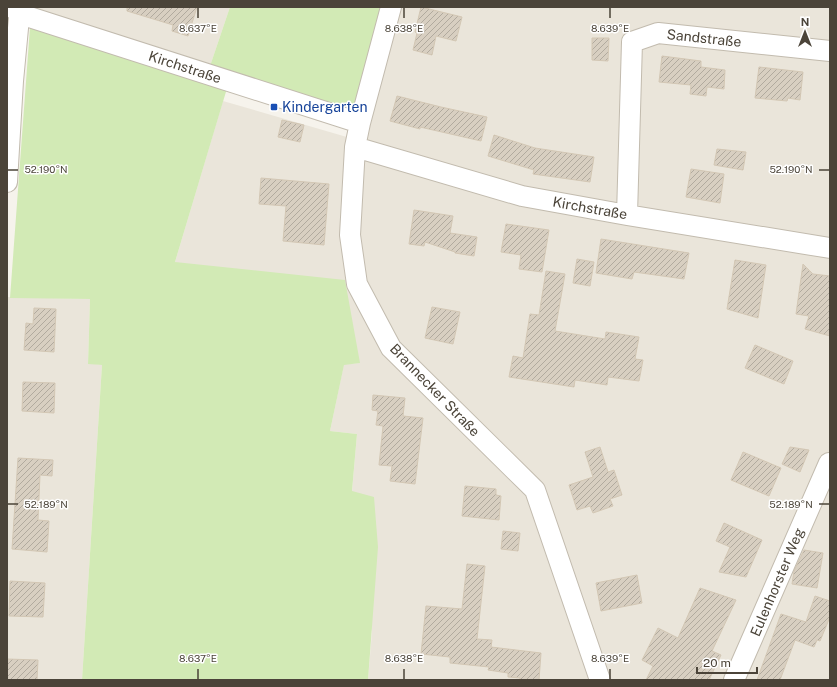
<svg xmlns="http://www.w3.org/2000/svg" width="837" height="687" viewBox="0 0 837 687" font-family="'Public Sans',sans-serif">
	<style>
		.residential { fill: #eae5da }
		.grass { fill: #d2eab5 }
		.building { fill: url(#building-hatch); stroke: #d3c7b4 }
		.lines { fill: none; stroke-linecap: round; stroke-linejoin: round }
		.minor-casing { stroke: #c2bbae; stroke-width: 22 }
		.minor { stroke: #fff; stroke-width: 20 }
		.ticks { fill: none; stroke: #4b4439; stroke-width: 1.5 }
		.transit-dot { fill: #1a4fb4; stroke: #fff; stroke-width: 1.5 }
		.labels { text-anchor: middle; dominant-baseline: central; stroke-width: 3; stroke-linejoin: round; paint-order: stroke }
		.street-label { font-size: 14px; fill: #4b4439; stroke: #fff }
		.transit-label { font-size: 14px; fill: #164399; stroke: #fff; text-anchor: start }
		.ticks-label { font-size: 10px; text-anchor: middle; fill: #4b4439; stroke: #fff; stroke-width: 3; stroke-linejoin: round; paint-order: stroke }
	</style>
	<defs>
		<pattern id="building-hatch" width="6" height="6" patternUnits="userSpaceOnUse"><rect width="6" height="6" fill="#d8cfc1"/><path d="M-1 1l2-2M0 6l6-6M5 7l2-2" fill="none" stroke="#b1aa9e"/></pattern>
	</defs>
	<rect width="100%" height="100%" fill="#f6f3ec"/>
	<path class="residential" d="M 7,7 L 230,7 L 208,72 L 12,8 L 7,75 Z
		M 401,7 L 830,7 L 830,680 L 368,680 L 372,632 L 352,492 L 357,434 L 330,431 L 344,364 L 360,363 L 175,262 L 223,101 L 364,142 Z
		M 7,297 L 90,299 L 88,363 L 102,365 L 82,680 L 7,680 Z"/>
	<path class="grass" d="M 230,7 L 381,7 L 361,92 L 353,105 L 343,108 L 231,75 L 175,262 L 345,280 L 360,363 L 344,365 L 330,431 L 357,434 L 352,491 L 374,497 L 378,547 L 368,680 L 82,680 L 102,365 L 88,364 L 90,299 L 10,298 L 31,14 L 208,72 Z"/>
	<path class="building" d="M 127,7 L 197,7 L 188,36 L 172,31 L 173,25 L 127,11 Z
		M 421,7 L 462,17 L 456,41 L 436,36 L 432,55 L 413,50 L 417,33 L 415,32 Z
		M 592,38 L 609,38 L 608,61 L 592,60 Z
		M 662,56 L 701,61 L 701,67 L 725,70 L 724,89 L 707,87 L 706,96 L 690,94 L 691,85 L 659,82 Z
		M 759,67 L 803,72 L 800,100 L 788,98 L 787,101 L 755,98 Z
		M 397,96 L 441,107 L 487,117 L 481,141 L 420,127 L 420,129 L 390,121 Z
		M 282,120 L 304,125 L 300,142 L 278,137 Z
		M 494,135 L 535,148 L 594,157 L 590,182 L 533,174 L 534,170 L 488,156 Z
		M 717,149 L 746,152 L 743,170 L 714,165 Z
		M 691,169 L 724,174 L 720,203 L 686,197 Z
		M 261,178 L 329,184 L 324,245 L 283,241 L 286,206 L 259,204 Z
		M 414,210 L 453,216 L 450,233 L 477,237 L 474,256 L 455,253 L 455,252 L 425,242 L 424,246 L 409,244 Z
		M 506,224 L 549,230 L 542,272 L 519,269 L 521,255 L 501,252 Z
		M 601,239 L 689,253 L 684,279 L 634,272 L 632,279 L 596,273 Z
		M 577,259 L 594,262 L 590,286 L 573,283 Z
		M 735,260 L 766,265 L 758,318 L 727,309 Z
		M 803,264 L 813,274 L 830,276 L 830,336 L 805,329 L 809,316 L 796,314 Z
		M 546,271 L 565,274 L 555,331 L 605,339 L 606,332 L 639,337 L 635,359 L 643,360 L 639,381 L 608,377 L 607,385 L 575,380 L 574,387 L 509,377 L 513,356 L 523,358 L 530,314 L 539,315 Z
		M 432,307 L 460,312 L 453,344 L 425,338 Z
		M 34,308 L 56,309 L 54,352 L 24,350 L 26,323 L 33,324 Z
		M 755,345 L 793,361 L 784,384 L 745,368 Z
		M 23,382 L 55,383 L 54,413 L 22,411 Z
		M 373,395 L 405,398 L 403,416 L 423,418 L 415,484 L 390,481 L 392,466 L 379,465 L 383,426 L 376,425 L 378,411 L 372,410 Z
		M 600,447 L 608,472 L 614,470 L 622,495 L 610,499 L 613,506 L 593,513 L 590,506 L 577,510 L 569,485 L 593,477 L 585,452 Z
		M 790,447 L 809,450 L 800,472 L 782,464 Z
		M 743,452 L 781,468 L 769,496 L 731,480 Z
		M 18,458 L 53,460 L 52,476 L 40,475 L 38,520 L 49,521 L 47,552 L 12,549 Z
		M 465,486 L 496,489 L 496,495 L 501,496 L 499,520 L 462,516 Z
		M 724,523 L 762,540 L 746,577 L 719,572 L 730,547 L 716,541 Z
		M 503,531 L 520,533 L 518,551 L 501,549 Z
		M 804,550 L 823,553 L 817,588 L 792,584 L 794,571 Z
		M 467,564 L 485,566 L 477,639 L 492,640 L 491,647 L 541,653 L 539,680 L 520,680 L 520,678 L 508,677 L 508,673 L 488,670 L 489,667 L 450,663 L 450,657 L 421,654 L 426,606 L 462,609 Z
		M 637,575 L 642,603 L 601,611 L 596,583 Z
		M 10,581 L 45,583 L 43,617 L 9,616 Z
		M 700,588 L 736,600 L 712,651 L 721,655 L 709,680 L 646,680 L 653,666 L 642,660 L 658,628 L 678,638 Z
		M 815,596 L 830,601 L 830,617 L 820,641 L 817,640 L 814,647 L 795,640 L 780,680 L 757,680 L 781,614 L 806,622 Z
		M 7,659 L 38,660 L 37,680 L 7,680 Z"/>
	<g class="lines">
		<defs>
			<path id="minor" d="M 12,7 L 20,14 L 360,123
				M 391,7 L 360,123 L 355,147 L 350,235 L 357,284 L 391,348 L 535,490 L 600,680
				M 355,147 L 522,196 L 627,215 L 830,248
				M 7,182 L 13,81 L 20,7
				M 627,215 L 632,42 L 658,33 L 830,51
				M 734,680 L 829,463"/>
		</defs>
		<use href="#minor" class="minor-casing"/>
		<use href="#minor" class="minor"/>
	</g>
	<path class="ticks" d="M 198,8 L 198,18M 404,8 L 404,18M 610,8 L 610,18M 8,170 L 18,170M 819,170 L 829,170M 8,504 L 18,504M 819,504 L 829,504M 198,669 L 198,679M 404,669 L 404,679M 610,669 L 610,679"/>
	<rect class="transit-dot" x="270" y="103" width="8" height="8" rx="2"/>
	<g class="labels">
		<g class="street-label">
			<text transform="translate(704 38) rotate(6)">Sandstraße</text>
			<text transform="translate(185 67) rotate(18)">Kirchstraße</text>
			<text transform="translate(590 208) rotate(10)">Kirchstraße</text>
			<text transform="translate(435 390) rotate(46)">Brannecker Straße</text>
			<text transform="translate(777 582) rotate(-67)">Eulenhorster Weg</text>
		</g>
		<g class="transit-label">
			<text x="282" y="107">Kindergarten</text>
		</g>
	</g>
	<g class="ticks-label">
		<text x="198" y="32">8.637°E</text>
		<text x="404" y="32">8.638°E</text>
		<text x="610" y="32">8.639°E</text>
		<text x="46" y="173">52.190°N</text>
		<text x="791" y="173">52.190°N</text>
		<text x="46" y="508">52.189°N</text>
		<text x="791" y="508">52.189°N</text>
		<text x="198" y="662">8.637°E</text>
		<text x="404" y="662">8.638°E</text>
		<text x="610" y="662">8.639°E</text>
	</g>
	<rect width="837" height="687" fill="none" stroke="#4b4439" stroke-width="16"/>
	<g transform="translate(805 32)" stroke="#ffffff" stroke-width="3" paint-order="stroke">
	<path d="M0-3L7 15L0 10L-7 15Z" fill="#4b4439"/>
	<text y="-6" font-size="11" font-weight="bold" text-anchor="middle" fill="#4b4439">N</text>
	</g>
	<path d="M697 667v6h60v-6" fill="none" stroke="#4b4439" stroke-width="2"/>
	<text x="703" y="667" font-size="12" fill="#4b4439" stroke="#ffffff" stroke-width="3" paint-order="stroke">20 m</text>
</svg>
